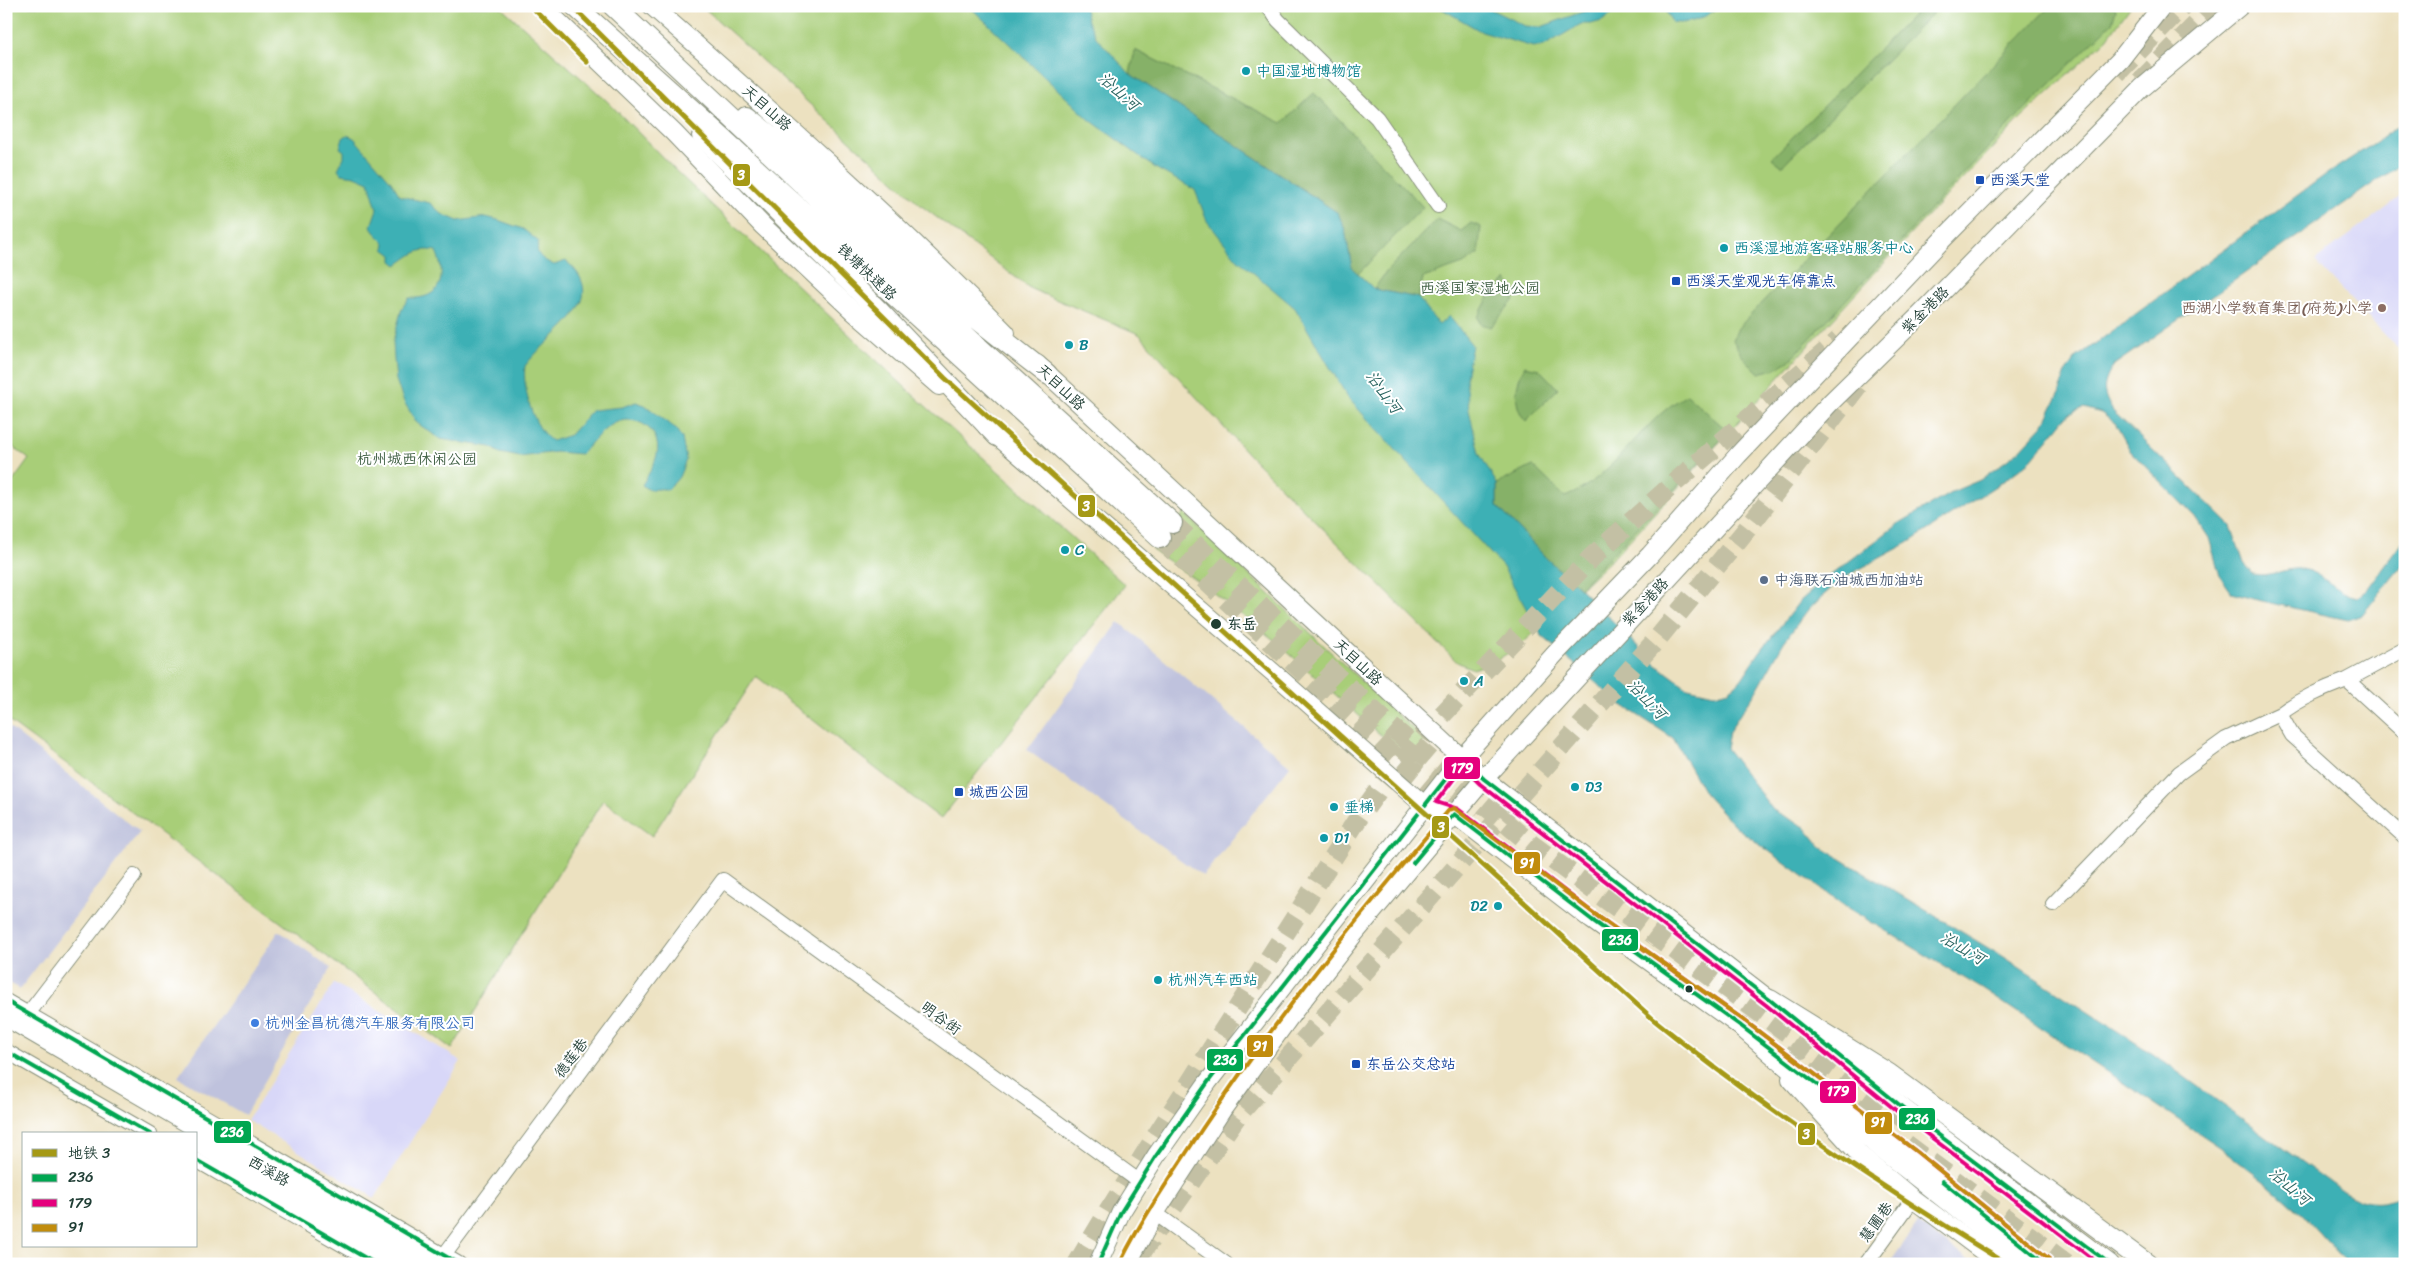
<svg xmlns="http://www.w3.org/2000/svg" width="2411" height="1270" viewBox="0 0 2411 1270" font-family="Sriracha,'LXGW WenKai TC',sans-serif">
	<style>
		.built { fill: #d8d7f8 }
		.industrial { fill: #bfc2dd }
		.green { fill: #a8ce78; stroke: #648656 }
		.forest { fill: #86b168; stroke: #52774e }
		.water { fill: #3eb0b5; stroke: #2e7674 }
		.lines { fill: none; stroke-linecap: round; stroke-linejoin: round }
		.highway-tunnel { stroke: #c3c0a4; stroke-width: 20; stroke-dasharray: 20 10; stroke-linecap: butt }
		.minor-casing { stroke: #868f7a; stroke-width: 16 }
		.major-casing { stroke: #868f7a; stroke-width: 20 }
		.highway-casing { stroke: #868f7a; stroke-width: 22 }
		.minor { stroke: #fff; stroke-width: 14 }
		.major { stroke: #fff; stroke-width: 18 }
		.highway { stroke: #fff; stroke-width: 20 }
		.bus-1-casing { stroke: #fff; stroke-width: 8 }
		.bus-2-casing { stroke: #fff; stroke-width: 8 }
		.bus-3-casing { stroke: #fff; stroke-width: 8 }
		.bus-1 { stroke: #00a651; stroke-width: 4 }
		.bus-2 { stroke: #e5007d; stroke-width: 4 }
		.bus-3 { stroke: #c18c0d; stroke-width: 4 }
		.metro-1-casing { stroke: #fff; stroke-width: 9 }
		.metro-1 { stroke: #a59915; stroke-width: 5 }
		.culture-dot { fill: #0f9aa8; stroke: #fff; stroke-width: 2 }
		.transit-dot { fill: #1a4fb4; stroke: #fff; stroke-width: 2 }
		.education-dot { fill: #8d6e63; stroke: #fff; stroke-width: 2 }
		.service-dot { fill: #5c6f8a; stroke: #fff; stroke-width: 2 }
		.stop-dot { fill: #1f3d34; stroke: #fff; stroke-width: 2 }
		.shop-dot { fill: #3f7fe0; stroke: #fff; stroke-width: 2 }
		.labels { text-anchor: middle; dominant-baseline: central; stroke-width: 4; stroke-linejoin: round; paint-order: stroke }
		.culture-label { font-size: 15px; fill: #0d838f; stroke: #fff; text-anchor: start }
		.street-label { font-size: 15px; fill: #1f3d34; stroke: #fff }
		.transit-label { font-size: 15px; fill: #164399; stroke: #fff; text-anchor: start }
		.park-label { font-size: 15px; fill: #416145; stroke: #fff }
		.education-label { font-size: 15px; fill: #785e54; stroke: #fff; text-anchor: end }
		.service-label { font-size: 15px; fill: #4e5e75; stroke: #fff; text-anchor: start }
		.stop-label { font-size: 15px; font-weight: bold; fill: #1f3d34; stroke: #fff; text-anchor: start }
		.shop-label { font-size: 15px; fill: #366cbe; stroke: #fff; text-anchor: start }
		.water-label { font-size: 16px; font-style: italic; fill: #2a6561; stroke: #fff }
		.line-badge { stroke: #fff; stroke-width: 2 }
		.badge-label { font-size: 14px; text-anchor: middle; font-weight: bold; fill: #fff }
	</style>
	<rect width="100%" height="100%" fill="#fff"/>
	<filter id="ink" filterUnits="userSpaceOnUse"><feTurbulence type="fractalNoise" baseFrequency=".02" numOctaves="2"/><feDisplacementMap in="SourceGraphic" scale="10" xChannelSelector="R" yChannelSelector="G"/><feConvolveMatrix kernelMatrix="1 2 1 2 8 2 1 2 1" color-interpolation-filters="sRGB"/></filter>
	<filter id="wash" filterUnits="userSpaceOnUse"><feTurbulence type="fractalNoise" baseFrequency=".0096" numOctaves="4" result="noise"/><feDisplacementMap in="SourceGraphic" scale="20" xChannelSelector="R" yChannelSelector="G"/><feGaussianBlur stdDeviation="1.12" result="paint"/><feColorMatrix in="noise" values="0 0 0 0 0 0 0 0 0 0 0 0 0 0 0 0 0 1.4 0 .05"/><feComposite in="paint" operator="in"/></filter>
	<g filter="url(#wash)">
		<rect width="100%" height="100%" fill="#ece1c0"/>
		<path class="built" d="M 2405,193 L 2405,356 L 2315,261 Z
			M 334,983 L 461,1061 L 375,1198 L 247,1120 Z"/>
		<path class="industrial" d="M 1119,622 L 1290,766 L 1203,876 L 1027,750 Z
			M 6,725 L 140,832 L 20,989 L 6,981 Z
			M 279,931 L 331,968 L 245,1115 L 178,1077 Z
			M 1918,1223 L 1975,1264 L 1889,1264 Z"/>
		<path class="green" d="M 6,6 L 500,6 L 607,101 L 678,173 L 910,392 L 1125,585 L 941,819 L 756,676 L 652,836 L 603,800 L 452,1049 L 6,719 L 6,491 L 29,459 L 6,442 Z
			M 702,6 L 2131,6 L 2107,39 L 2022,117 L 1919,225 L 1615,556 L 1522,644 L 1494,662 L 1473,669 L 1457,662 L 1248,454 L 1139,334 L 1031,289 L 923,207 Z
			M 1184,513 L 1395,713 L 1418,733 L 1424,742 C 1423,751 1418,756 1411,760 L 1401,753 L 1274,640 L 1202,584 L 1152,550 Z"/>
		<path class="forest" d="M 1922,6 L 1940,6 L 1782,166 L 1772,158 Z
			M 2050,6 L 2113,6 L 2116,9 L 2112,23 L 2016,118 L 1789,361 L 1775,369 L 1759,373 L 1742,356 L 1733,340 L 1738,328 Z
			M 1135,50 L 1282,123 L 1314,93 L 1423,207 L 1358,274 L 1352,268 L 1345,230 L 1338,213 L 1130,74 Z
			M 1437,219 L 1461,231 L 1471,223 L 1481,227 L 1478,254 L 1463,264 L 1423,278 L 1418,298 L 1374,289 L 1386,272 Z
			M 1506,280 L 1519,294 L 1491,327 L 1480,324 L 1478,317 L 1489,297 Z
			M 1525,366 L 1539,369 L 1558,389 L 1526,421 C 1512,406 1515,383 1525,366 Z
			M 1687,395 L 1729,432 L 1580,588 L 1547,559 L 1497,506 L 1497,484 L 1533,466 L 1565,497 C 1612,480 1642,419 1687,395 Z"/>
		<path class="water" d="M 969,6 L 1084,6 L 1088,21 L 1096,37 L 1130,74 L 1338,213 L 1345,230 L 1352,268 L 1374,289 L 1418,298 L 1439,325 L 1449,316 L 1472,345 L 1466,378 L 1469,410 L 1479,453 L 1497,484 L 1497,506 L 1547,559 L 1585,593 L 1654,663 L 1688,688 L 1714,694 L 1729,690 L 1741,680 L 1759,653 L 1799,602 L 1823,581 L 1898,524 L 1954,491 L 1980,480 L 2019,451 L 2044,424 L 2059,394 L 2066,371 L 2077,357 L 2325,175 L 2376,142 L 2405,120 L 2405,161 L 2114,365 C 2102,384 2101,392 2113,411 L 2231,526 L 2244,563 L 2253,574 C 2271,578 2286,567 2302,569 C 2322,572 2336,593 2357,597 L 2365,592 L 2405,538 L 2405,562 L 2362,615 L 2348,620 L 2253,599 L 2232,593 L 2220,576 L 2209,538 L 2195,517 L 2131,452 L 2115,423 L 2101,413 L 2084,408 L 2069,414 L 2031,460 L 2008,478 L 1908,543 L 1841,579 L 1807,611 L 1784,642 L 1757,690 L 1736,720 L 1729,732 L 1726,748 L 1773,810 L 1805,827 L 1821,847 L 2000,955 L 2153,1054 L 2339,1189 C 2366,1204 2375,1207 2405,1195 L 2405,1264 L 2348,1264 L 2310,1222 L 2267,1184 L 2225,1151 L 1984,990 L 1846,907 L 1737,828 L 1705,794 L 1673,738 L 1619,703 L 1541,635 L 1503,567 L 1348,398 L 1295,308 L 1237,259 L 1207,221 L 1195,190 L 1157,169 L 1090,120 Z
			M 1437,6 L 1450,6 L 1458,10 L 1484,6 L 1525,26 L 1541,27 L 1582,12 L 1605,6 L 1625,6 L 1602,21 L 1591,24 L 1581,24 L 1544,46 L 1533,47 L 1482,32 Z
			M 1663,6 L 1718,6 C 1710,17 1685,26 1672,22 Z
			M 347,135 L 354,138 L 391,181 L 400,196 L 430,203 L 442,214 L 458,221 L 486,217 L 498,220 L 523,229 L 539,242 C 533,255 544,260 554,265 L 566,261 C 615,302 549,333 525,366 C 522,387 533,429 552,441 L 570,435 L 592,410 L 622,407 L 636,402 L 645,405 L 675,428 L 682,438 L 686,460 L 679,477 L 668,490 C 659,486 650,494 642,485 C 647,476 655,465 657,454 C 662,430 636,413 615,423 C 602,429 591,444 581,454 L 556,452 L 520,457 L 500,453 L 491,447 L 440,439 L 417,423 L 404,402 L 396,380 L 394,359 L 393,341 L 402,308 L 409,298 C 442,300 447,276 436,251 C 418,247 411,256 397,265 L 392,261 L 392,255 L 384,249 L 385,243 L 374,232 L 371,226 L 377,209 L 369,182 L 355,176 L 342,174 L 338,169 L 344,157 L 344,151 L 340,148 L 343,138 Z"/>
	</g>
	<g filter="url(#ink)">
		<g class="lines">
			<path class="highway-tunnel" d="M 2117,73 L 2182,6
				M 2140,82 L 2214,6
				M 1172,523 L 1389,725 L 1531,844 L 1911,1124
				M 1160,538 L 1386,749 L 1472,820
				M 1783,1053 L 1866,1114
				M 1906,1144 L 2067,1264
				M 1139,1256 L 1237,1116 L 1659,637 L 1746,530 L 1863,379
				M 1077,1264 L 1108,1212 L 1357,820 L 1382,785 L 1426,732 L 1592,557 L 1671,486 L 1839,340"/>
			<defs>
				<path id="minor" d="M 1268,6 L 1278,20 L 1377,118 L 1438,206
					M 2347,680 L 2405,649
					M 2405,733 L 2347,680 C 2323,689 2301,698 2280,714 L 2292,735 L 2405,837
					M 2053,904 L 2179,773 L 2226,739 L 2280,714
					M 6,1001 L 459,1264
					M 28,1014 L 134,876
					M 6,1051 L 150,1134
					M 196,1160 L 376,1264
					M 1155,1213 L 1226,1264
					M 445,1254 L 723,880 L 1140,1182
					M 1866,1264 L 1913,1199"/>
				<path id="major" d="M 542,6 L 674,133 L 763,226 L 854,312 L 939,386
					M 652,6 C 773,112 893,219 1006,333
					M 1037,364 L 1484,779 L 1780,1008
					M 987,427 L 1276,675 L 1425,806 L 1454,814 L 1592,920 L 1751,1034
					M 6,1017 L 429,1264
					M 1813,1035 L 1907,1111 L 2110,1264
					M 1791,1079 L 1859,1154 L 1913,1199 L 2000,1264
					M 1845,1106 L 2045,1264
					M 196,1142 L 403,1264
					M 1098,1264 L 1121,1212 L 1156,1156 L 1208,1082 L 1462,758 L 1555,654 L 1650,555 L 1738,455 L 1943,239 L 2120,60 L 2162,6
					M 1127,1264 L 1155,1213 L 1222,1110 L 1294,1011 L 1354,934 L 1484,779 L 1830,403 L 1919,316 L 2142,88 L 2240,6"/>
				<path id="highway" d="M 575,6 L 710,127 L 1160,538
					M 613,6 L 911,286 L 1172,523
					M 747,117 L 821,176 L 884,240 L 977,319 L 1047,374
					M 702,136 L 879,311 L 997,436
					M 1770,1000 L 1889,1074 L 2147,1264
					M 1741,1026 L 1882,1149 L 2028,1264"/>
			</defs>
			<use href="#minor" class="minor-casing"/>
			<use href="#major" class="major-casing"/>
			<use href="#highway" class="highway-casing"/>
			<use href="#minor" class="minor"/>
			<use href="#major" class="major"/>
			<use href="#highway" class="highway"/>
			<defs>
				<path id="bus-1" d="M 1413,863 L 1454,814 L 1592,920 L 1741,1026 L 1840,1102
					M 6,1001 L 459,1264
					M 6,1051 L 150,1134
					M 196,1160 L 376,1264
					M 1942,1181 L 2045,1264
					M 1098,1264 L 1121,1212 L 1156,1156 L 1208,1082 L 1462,758 L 1484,779 L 1770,1000 L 1907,1111 L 2110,1264"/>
				<path id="bus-2" d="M 2049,1259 L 1917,1152 L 1745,1021 L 1596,915 L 1458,809 L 1436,802 L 1463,767 L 1480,784 L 1766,1005 L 1903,1116 L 2099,1264"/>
				<path id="bus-3" d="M 1121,1261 C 1144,1215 1174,1172 1202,1129 C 1277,1017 1361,912 1449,810 L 1454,808 L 1596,915 L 1745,1021 L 1917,1152 L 2049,1259"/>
			</defs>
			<use href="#bus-1" class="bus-1-casing"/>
			<use href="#bus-2" class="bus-2-casing"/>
			<use href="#bus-3" class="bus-3-casing"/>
			<use href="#bus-1" class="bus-1"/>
			<use href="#bus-2" class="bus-2"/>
			<use href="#bus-3" class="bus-3"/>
			<defs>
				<path id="metro-1" d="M 531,6 L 587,62
					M 572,6 L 945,378 L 1653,1019 C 1765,1110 1884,1189 2007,1264"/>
			</defs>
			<use href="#metro-1" class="metro-1-casing"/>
			<use href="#metro-1" class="metro-1"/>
		</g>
	</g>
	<g class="culture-dot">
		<circle cx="1246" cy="71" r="5"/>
		<circle cx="1724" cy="248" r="5"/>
		<circle cx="1069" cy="345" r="5"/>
		<circle cx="1065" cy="550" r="5"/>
		<circle cx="1464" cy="681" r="5"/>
		<circle cx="1575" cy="787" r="5"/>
		<circle cx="1334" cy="807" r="5"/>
		<circle cx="1324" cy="838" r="5"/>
		<circle cx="1498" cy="906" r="5"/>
		<circle cx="1158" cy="980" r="5"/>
	</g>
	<g class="transit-dot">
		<rect x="1975" y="175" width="10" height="10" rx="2.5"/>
		<rect x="1671" y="276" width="10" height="10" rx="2.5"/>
		<rect x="954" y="787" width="10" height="10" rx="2.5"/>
		<rect x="1351" y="1059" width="10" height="10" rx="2.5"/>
	</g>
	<circle class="education-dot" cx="2382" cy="308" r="5"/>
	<circle class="service-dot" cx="1764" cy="580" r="5"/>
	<g class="stop-dot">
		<circle cx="1216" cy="624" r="6"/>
		<circle cx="1689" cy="989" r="4.5"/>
	</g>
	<circle class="shop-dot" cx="255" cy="1023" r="5"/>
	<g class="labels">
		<g class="culture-label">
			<text x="1256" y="71">中国湿地博物馆</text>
			<text x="1734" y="248">西溪湿地游客驿站服务中心</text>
			<text x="1079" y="345">B</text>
			<text x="1075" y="550">C</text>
			<text x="1474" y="681">A</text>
			<text x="1585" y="787">D3</text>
			<text x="1344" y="807">垂梯</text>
			<text x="1334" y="838">D1</text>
			<text x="1488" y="906" text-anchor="end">D2</text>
			<text x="1168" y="980">杭州汽车西站</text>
		</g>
		<g class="street-label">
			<text transform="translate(767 108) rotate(42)">天目山路</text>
			<text transform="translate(867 272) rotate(43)">钱塘快速路</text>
			<text transform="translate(1925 310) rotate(-45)">紫金港路</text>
			<text transform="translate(1061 387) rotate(43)">天目山路</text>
			<text transform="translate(1645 602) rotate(-47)">紫金港路</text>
			<text transform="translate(1358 662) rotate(43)">天目山路</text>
			<text transform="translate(941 1018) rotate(36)">明谷街</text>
			<text transform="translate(571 1058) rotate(-53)">德莲巷</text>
			<text transform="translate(269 1171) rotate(30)">西溪路</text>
			<text transform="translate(1876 1222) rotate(-54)">慧圃巷</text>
		</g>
		<g class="transit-label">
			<text x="1990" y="180">西溪天堂</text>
			<text x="1686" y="281">西溪天堂观光车停靠点</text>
			<text x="969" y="792">城西公园</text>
			<text x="1366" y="1064">东岳公交总站</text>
		</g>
		<g class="park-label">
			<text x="1480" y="288">西溪国家湿地公园</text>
			<text x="417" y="459">杭州城西休闲公园</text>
		</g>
		<g class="education-label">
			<text x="2372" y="308">西湖小学教育集团(府苑)小学</text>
		</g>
		<g class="service-label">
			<text x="1774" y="580">中海联石油城西加油站</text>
		</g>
		<g class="stop-label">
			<text x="1227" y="624">东岳</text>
		</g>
		<g class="shop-label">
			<text x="265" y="1023">杭州金昌杭德汽车服务有限公司</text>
		</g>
		<g class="water-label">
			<text transform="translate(1119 91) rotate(42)">沿山河</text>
			<text transform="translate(1384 392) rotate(54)">沿山河</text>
			<text transform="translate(1647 699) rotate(47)">沿山河</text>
			<text transform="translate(1963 948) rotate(31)">沿山河</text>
			<text transform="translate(2290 1186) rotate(41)">沿山河</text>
		</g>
	</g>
	<g class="line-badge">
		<rect x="732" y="163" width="19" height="24" rx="5" fill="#a59915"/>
		<rect x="1077" y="494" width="19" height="24" rx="5" fill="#a59915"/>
		<rect x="1443" y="756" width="38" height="24" rx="5" fill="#e5007d"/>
		<rect x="1431" y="815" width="19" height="24" rx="5" fill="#a59915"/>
		<rect x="1513" y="851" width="28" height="24" rx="5" fill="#c18c0d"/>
		<rect x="1601" y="928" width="38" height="24" rx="5" fill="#00a651"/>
		<rect x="1246" y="1034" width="28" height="24" rx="5" fill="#c18c0d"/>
		<rect x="1206" y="1048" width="38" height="24" rx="5" fill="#00a651"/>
		<rect x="1819" y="1080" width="38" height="24" rx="5" fill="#e5007d"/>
		<rect x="1898" y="1107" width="38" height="24" rx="5" fill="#00a651"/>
		<rect x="1864" y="1111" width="29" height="24" rx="5" fill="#c18c0d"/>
		<rect x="213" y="1120" width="39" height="24" rx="5" fill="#00a651"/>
		<rect x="1797" y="1122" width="19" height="24" rx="5" fill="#a59915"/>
	</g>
	<g class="badge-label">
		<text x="741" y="180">3</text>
		<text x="1086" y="511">3</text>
		<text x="1462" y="773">179</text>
		<text x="1441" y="832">3</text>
		<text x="1527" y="868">91</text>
		<text x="1620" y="945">236</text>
		<text x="1260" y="1051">91</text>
		<text x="1225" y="1065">236</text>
		<text x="1838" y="1096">179</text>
		<text x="1917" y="1124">236</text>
		<text x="1878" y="1127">91</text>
		<text x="232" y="1137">236</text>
		<text x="1806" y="1139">3</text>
	</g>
	<rect width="2411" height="1270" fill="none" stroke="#fff" stroke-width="25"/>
	<rect x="22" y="1132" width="175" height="115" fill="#ffffff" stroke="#a5b1ae"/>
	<rect x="32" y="1149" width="25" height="8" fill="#a59915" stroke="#a5b1ae"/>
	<text x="68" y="1158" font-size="15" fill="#1f3d34">地铁 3</text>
	<rect x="32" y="1174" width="25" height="8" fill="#00a651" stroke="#a5b1ae"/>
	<text x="68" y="1182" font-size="15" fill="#1f3d34">236</text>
	<rect x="32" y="1199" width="25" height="8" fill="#e5007d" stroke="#a5b1ae"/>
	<text x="68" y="1208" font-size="15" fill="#1f3d34">179</text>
	<rect x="32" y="1224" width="25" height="8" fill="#c18c0d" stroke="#a5b1ae"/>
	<text x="68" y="1232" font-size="15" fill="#1f3d34">91</text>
</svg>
